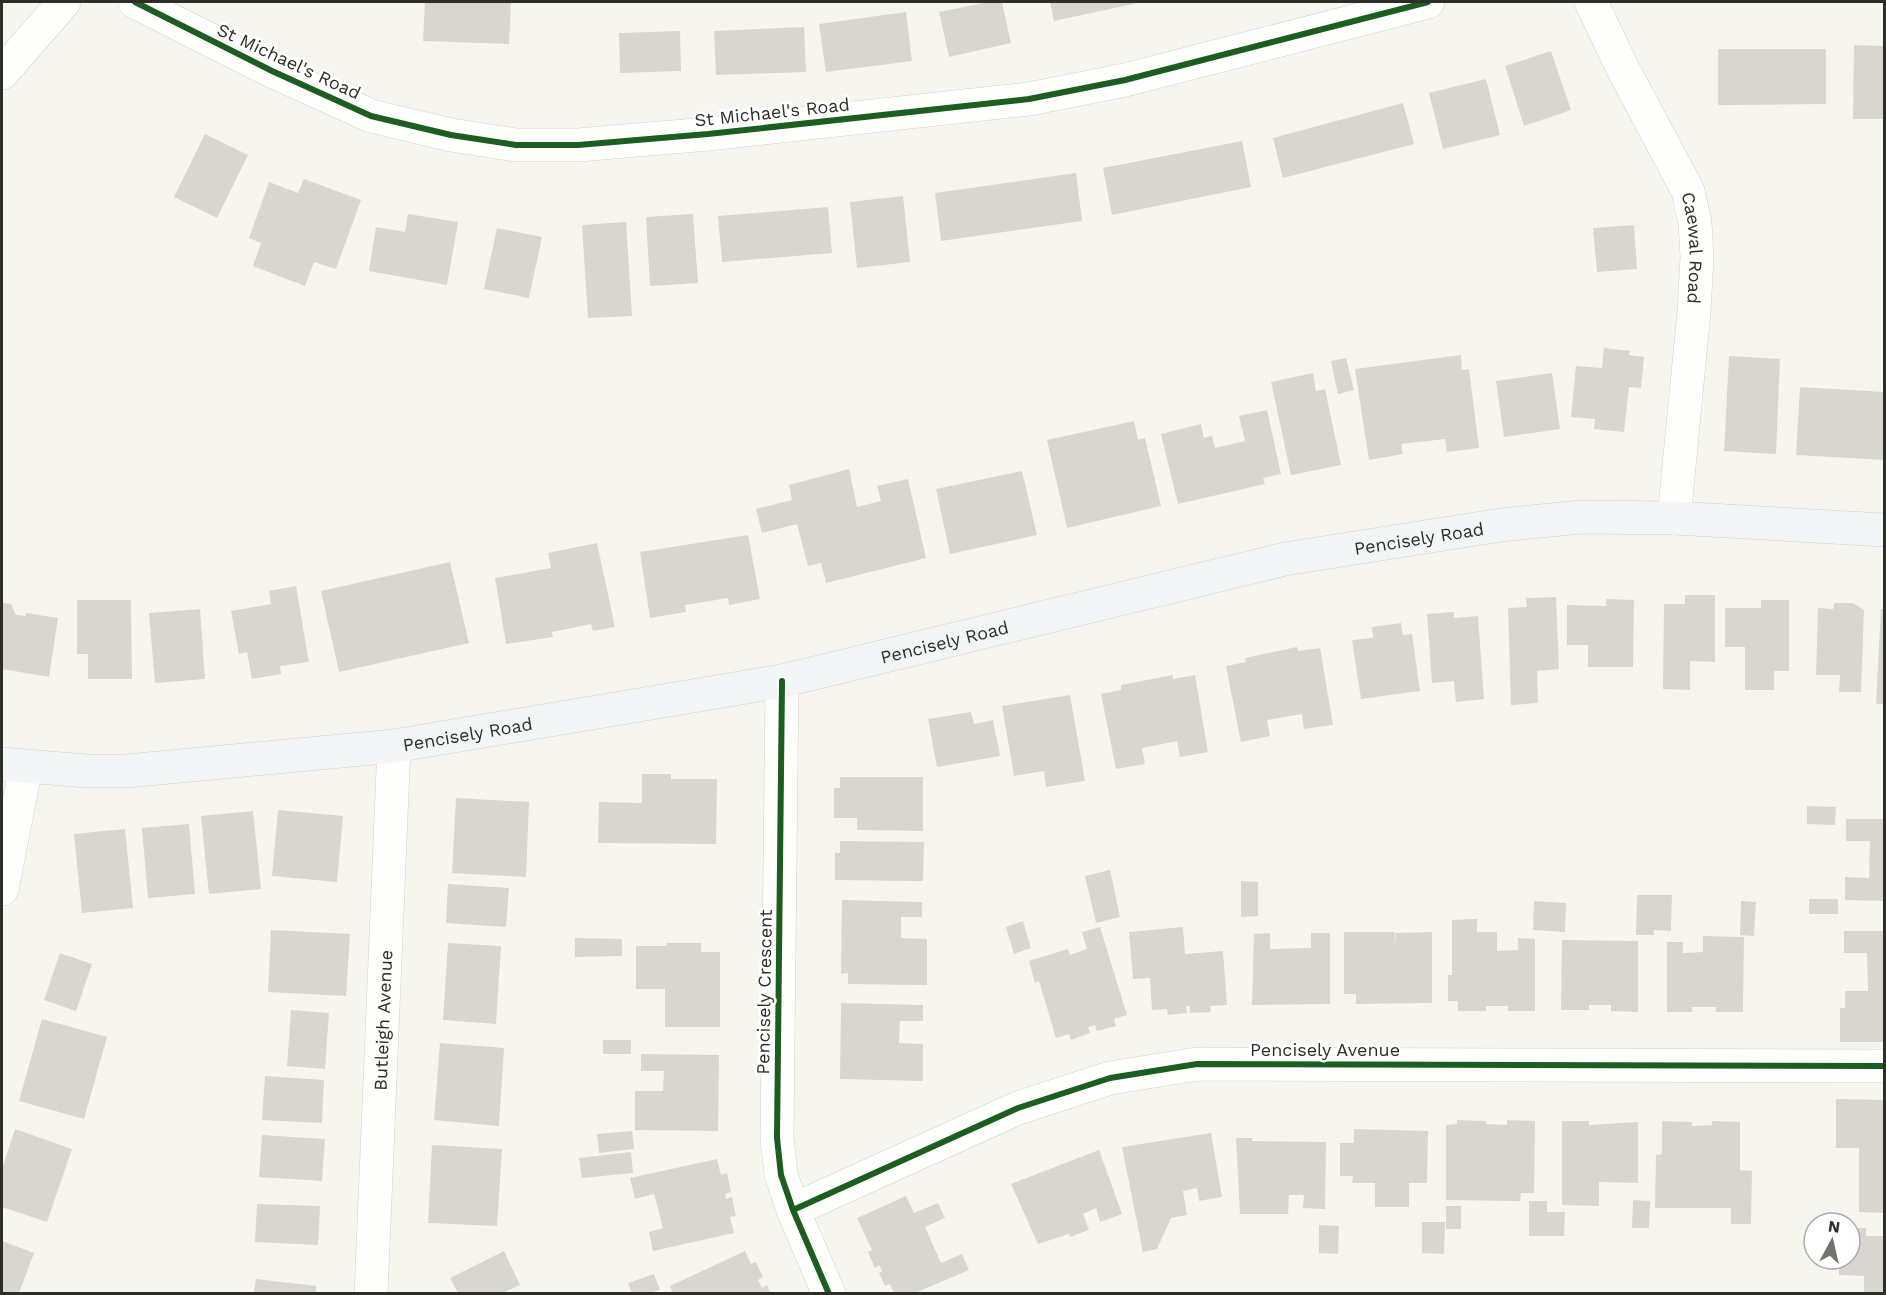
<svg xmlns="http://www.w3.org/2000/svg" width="1886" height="1295" viewBox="0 0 1886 1295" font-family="'Work Sans',sans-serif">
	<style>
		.building { fill: #d9d6d1 }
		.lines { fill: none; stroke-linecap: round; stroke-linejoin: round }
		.street-casing { stroke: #d2d1cb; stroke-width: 34 }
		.secondary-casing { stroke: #d2d1cb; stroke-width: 34 }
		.street { stroke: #fefefc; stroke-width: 33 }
		.secondary { stroke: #f2f6f6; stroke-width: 33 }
		.cycleway-casing { stroke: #fff; stroke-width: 10 }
		.cycleway { stroke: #1b5e20; stroke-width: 6 }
		.labels { text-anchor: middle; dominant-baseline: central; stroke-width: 5; stroke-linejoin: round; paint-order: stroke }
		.street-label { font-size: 18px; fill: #2e2e28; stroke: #fff }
	</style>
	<rect width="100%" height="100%" fill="#f7f6ee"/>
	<path class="building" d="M 425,2 L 511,2 L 509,44 L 423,41 Z
		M 989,2 L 1002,2 L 1011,43 L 949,57 L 939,12 Z
		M 1050,2 L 1138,2 L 1138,3 L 1054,21 Z
		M 906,12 L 912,61 L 826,72 L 819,24 Z
		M 804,27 L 806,72 L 716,75 L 714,31 Z
		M 680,31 L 681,71 L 620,73 L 619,33 Z
		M 1854,45 L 1884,46 L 1884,119 L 1853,119 Z
		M 1718,49 L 1826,49 L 1826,104 L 1718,105 Z
		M 1551,51 L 1571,110 L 1524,126 L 1505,66 Z
		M 1486,79 L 1500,135 L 1443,149 L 1429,93 Z
		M 1403,103 L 1414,144 L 1283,178 L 1273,138 Z
		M 205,134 L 248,155 L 217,218 L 174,197 Z
		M 1242,141 L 1251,187 L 1112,215 L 1103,168 Z
		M 1076,173 L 1082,221 L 941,241 L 935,193 Z
		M 304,179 L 361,200 L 336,269 L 314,262 L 305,286 L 253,266 L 261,243 L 249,238 L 269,182 L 298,193 Z
		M 903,196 L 910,262 L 857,268 L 850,202 Z
		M 828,207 L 832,253 L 722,262 L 718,216 Z
		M 408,214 L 458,222 L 447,285 L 369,271 L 376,227 L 405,232 Z
		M 693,214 L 698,283 L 650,286 L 646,217 Z
		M 626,222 L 632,316 L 588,318 L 582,225 Z
		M 1634,225 L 1637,269 L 1597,272 L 1593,228 Z
		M 497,228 L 542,237 L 529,298 L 484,289 Z
		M 1604,348 L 1630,351 L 1629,355 L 1644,357 L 1641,388 L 1629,387 L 1624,432 L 1594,429 L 1595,419 L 1571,417 L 1576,366 L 1602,368 Z
		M 1461,355 L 1462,370 L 1469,369 L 1479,448 L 1447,452 L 1445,439 L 1401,444 L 1403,454 L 1369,460 L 1355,369 Z
		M 1729,356 L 1780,359 L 1776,454 L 1724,451 Z
		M 1346,358 L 1354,390 L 1338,394 L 1331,361 Z
		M 1313,373 L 1316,391 L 1325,389 L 1341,465 L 1291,475 L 1271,382 Z
		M 1552,373 L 1560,429 L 1504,437 L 1496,381 Z
		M 1800,387 L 1884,392 L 1884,460 L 1796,455 Z
		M 1267,410 L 1281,474 L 1263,478 L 1265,484 L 1178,504 L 1161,434 L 1201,424 L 1204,438 L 1212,436 L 1215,448 L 1245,441 L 1239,416 Z
		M 1134,421 L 1138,440 L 1145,438 L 1161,506 L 1067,528 L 1047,440 Z
		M 849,469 L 857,507 L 881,501 L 877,486 L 908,479 L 926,558 L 826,583 L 821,563 L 808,566 L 797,524 L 762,533 L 756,509 L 792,500 L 789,485 Z
		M 1022,471 L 1037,535 L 950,554 L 936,489 Z
		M 748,535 L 760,599 L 729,605 L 728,598 L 685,605 L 686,612 L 650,618 L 640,552 Z
		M 597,543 L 615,627 L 593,631 L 591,624 L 552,632 L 553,637 L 506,644 L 495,578 L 551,568 L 548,553 Z
		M 450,562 L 469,643 L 339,672 L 321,591 Z
		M 296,586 L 309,662 L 280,666 L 281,674 L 252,679 L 247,652 L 239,654 L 231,611 L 271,604 L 269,591 Z
		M 1685,595 L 1715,595 L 1715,662 L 1690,661 L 1690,690 L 1663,689 L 1664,604 L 1685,604 Z
		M 1556,597 L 1559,669 L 1537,671 L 1538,703 L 1511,705 L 1508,608 L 1527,607 L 1526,598 Z
		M 1606,599 L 1634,600 L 1633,667 L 1588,667 L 1588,645 L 1567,645 L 1567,605 L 1606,606 Z
		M 77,600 L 131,600 L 132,679 L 88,679 L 88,654 L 77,654 Z
		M 1761,600 L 1789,600 L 1789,671 L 1774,671 L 1774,690 L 1745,690 L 1745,647 L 1725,647 L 1725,608 L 1761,608 Z
		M 2,603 L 11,604 L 16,615 L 26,616 L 26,613 L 58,618 L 49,677 L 2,669 Z
		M 1834,603 L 1853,603 L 1864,610 L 1861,692 L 1839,692 L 1840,675 L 1816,675 L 1818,608 L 1833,609 Z
		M 200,609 L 205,679 L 155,683 L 149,613 Z
		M 1881,609 L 1884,609 L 1884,704 L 1876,704 Z
		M 1454,612 L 1454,618 L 1478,616 L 1484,699 L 1456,702 L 1454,681 L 1432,683 L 1427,614 Z
		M 1401,623 L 1403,635 L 1412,634 L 1420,691 L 1361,699 L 1352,640 L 1373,638 L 1372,627 Z
		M 1297,647 L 1298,651 L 1320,648 L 1333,725 L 1304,729 L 1302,714 L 1267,720 L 1270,736 L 1241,742 L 1226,666 L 1246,662 L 1245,658 Z
		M 1173,675 L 1173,679 L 1195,675 L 1208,752 L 1180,757 L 1177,741 L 1142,748 L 1145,764 L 1116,769 L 1101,694 L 1121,690 L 1121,685 Z
		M 1070,695 L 1085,781 L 1046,787 L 1044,771 L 1014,776 L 1002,706 Z
		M 971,712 L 974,724 L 993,720 L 1000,756 L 937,767 L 928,719 Z
		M 642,774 L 671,774 L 671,779 L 717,779 L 716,844 L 598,843 L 599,802 L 642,803 Z
		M 840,777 L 923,777 L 923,831 L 857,830 L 857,818 L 834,818 L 834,788 L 840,788 Z
		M 456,798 L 529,802 L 526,877 L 452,873 Z
		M 1807,806 L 1836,807 L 1835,825 L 1807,824 Z
		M 278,810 L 343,816 L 337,882 L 272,876 Z
		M 253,811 L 261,889 L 209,894 L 201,816 Z
		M 1846,819 L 1884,819 L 1884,901 L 1845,900 L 1845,877 L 1869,878 L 1870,841 L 1846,841 Z
		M 189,824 L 195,894 L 148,898 L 142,828 Z
		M 125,829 L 133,908 L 82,913 L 74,834 Z
		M 840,841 L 924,842 L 923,881 L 835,880 L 835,853 L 840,853 Z
		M 1110,870 L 1120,917 L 1096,923 L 1085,876 Z
		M 1241,881 L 1258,882 L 1258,916 L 1241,917 Z
		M 448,884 L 509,888 L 506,927 L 446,923 Z
		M 1637,895 L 1672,895 L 1671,931 L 1654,930 L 1654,935 L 1636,935 Z
		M 1809,899 L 1838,899 L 1838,914 L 1809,914 Z
		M 842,900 L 922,902 L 922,917 L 901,917 L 901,938 L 927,939 L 927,985 L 848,984 L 848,973 L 841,974 Z
		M 1534,901 L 1566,903 L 1565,932 L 1533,930 Z
		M 1741,901 L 1756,902 L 1754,936 L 1740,935 Z
		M 1477,919 L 1477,932 L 1497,932 L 1497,951 L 1518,950 L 1518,938 L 1535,939 L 1535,1011 L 1508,1011 L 1508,1006 L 1486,1006 L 1486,1011 L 1458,1011 L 1458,1001 L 1448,1001 L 1448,975 L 1452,975 L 1452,920 Z
		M 1023,921 L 1031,948 L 1014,954 L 1006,927 Z
		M 1100,927 L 1127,1015 L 1114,1019 L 1116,1026 L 1097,1031 L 1095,1025 L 1088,1027 L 1090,1033 L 1071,1040 L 1069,1034 L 1056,1038 L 1039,981 L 1035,983 L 1029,961 L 1068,949 L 1070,955 L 1087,949 L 1082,932 Z
		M 1183,927 L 1185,954 L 1223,951 L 1227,1005 L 1210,1006 L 1211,1012 L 1190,1013 L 1190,1006 L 1186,1006 L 1187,1013 L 1168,1015 L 1167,1009 L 1152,1010 L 1150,978 L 1133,979 L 1129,932 Z
		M 271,930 L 350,934 L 346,996 L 268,992 Z
		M 1844,931 L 1884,931 L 1884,1042 L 1840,1042 L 1840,1008 L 1845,1008 L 1845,991 L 1868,991 L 1867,953 L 1844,953 Z
		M 1344,932 L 1395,932 L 1394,948 L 1396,933 L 1432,932 L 1432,1003 L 1356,1004 L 1356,994 L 1344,994 Z
		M 1270,933 L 1270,949 L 1311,948 L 1311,933 L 1330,933 L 1330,1004 L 1252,1005 L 1254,934 Z
		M 1703,936 L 1744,937 L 1743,1012 L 1716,1012 L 1716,1007 L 1692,1007 L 1692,1012 L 1667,1012 L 1667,942 L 1683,942 L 1683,953 L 1703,952 Z
		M 575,938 L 622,939 L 622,956 L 575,957 Z
		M 1562,940 L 1638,941 L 1638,1012 L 1611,1011 L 1611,1005 L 1589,1005 L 1589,1010 L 1561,1010 Z
		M 448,943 L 501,946 L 496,1024 L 443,1020 Z
		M 667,943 L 701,943 L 701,952 L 720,952 L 720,1027 L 665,1027 L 665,989 L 636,989 L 636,946 L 666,946 Z
		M 60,953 L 92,964 L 76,1011 L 44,1000 Z
		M 841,1003 L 923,1005 L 923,1021 L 900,1021 L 899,1043 L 923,1044 L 923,1081 L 840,1079 Z
		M 291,1010 L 329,1013 L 325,1069 L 287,1066 Z
		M 42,1019 L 107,1037 L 84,1119 L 19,1101 Z
		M 603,1040 L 631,1040 L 631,1054 L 603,1054 Z
		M 440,1043 L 504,1048 L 499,1126 L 434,1120 Z
		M 641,1054 L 719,1055 L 718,1131 L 635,1130 L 635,1091 L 663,1091 L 664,1071 L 641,1071 Z
		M 265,1076 L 324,1080 L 322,1123 L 262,1120 Z
		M 1836,1099 L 1884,1100 L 1884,1213 L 1859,1212 L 1859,1148 L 1836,1148 Z
		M 1457,1120 L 1486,1121 L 1486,1124 L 1507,1125 L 1507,1120 L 1535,1121 L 1534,1193 L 1521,1193 L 1520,1201 L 1446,1200 L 1446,1125 L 1457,1124 Z
		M 1562,1121 L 1589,1121 L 1589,1125 L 1638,1122 L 1638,1183 L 1599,1182 L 1599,1206 L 1562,1205 Z
		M 1662,1121 L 1692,1122 L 1692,1126 L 1712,1125 L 1712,1121 L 1740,1122 L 1740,1170 L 1752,1171 L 1751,1224 L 1731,1224 L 1731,1208 L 1655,1208 L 1656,1155 L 1662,1154 Z
		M 15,1129 L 72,1149 L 47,1222 L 2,1207 L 2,1169 Z
		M 1354,1129 L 1428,1131 L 1427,1183 L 1409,1183 L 1409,1207 L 1375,1207 L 1375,1183 L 1352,1183 L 1353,1176 L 1340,1176 L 1340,1143 L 1354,1143 Z
		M 632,1131 L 634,1149 L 599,1153 L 597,1134 Z
		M 1211,1133 L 1222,1197 L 1199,1201 L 1197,1188 L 1183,1191 L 1187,1215 L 1171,1218 L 1157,1249 L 1143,1252 L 1122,1147 Z
		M 262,1135 L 325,1139 L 322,1181 L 259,1177 Z
		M 1236,1138 L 1253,1138 L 1252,1141 L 1326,1142 L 1325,1209 L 1303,1208 L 1304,1195 L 1289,1195 L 1288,1214 L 1240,1214 Z
		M 432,1145 L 502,1149 L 497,1226 L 428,1223 Z
		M 1099,1150 L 1122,1214 L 1100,1222 L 1096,1208 L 1083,1214 L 1089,1230 L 1070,1237 L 1069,1234 L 1038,1244 L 1011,1184 Z
		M 631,1152 L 633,1173 L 582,1178 L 579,1158 Z
		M 717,1159 L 721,1175 L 727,1173 L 731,1192 L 725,1194 L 726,1199 L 732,1197 L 736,1216 L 730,1217 L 734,1233 L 653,1251 L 649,1232 L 663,1228 L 654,1194 L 635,1199 L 630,1178 Z
		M 906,1196 L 914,1213 L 938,1203 L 945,1218 L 925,1227 L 941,1263 L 962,1254 L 969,1270 L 915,1293 L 894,1293 L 890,1284 L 885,1286 L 879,1273 L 882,1271 L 879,1265 L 875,1268 L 868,1252 L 872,1250 L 857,1218 Z
		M 1633,1200 L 1650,1201 L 1649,1228 L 1632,1228 Z
		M 1529,1201 L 1547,1201 L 1547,1212 L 1565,1212 L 1564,1236 L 1529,1236 Z
		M 257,1204 L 320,1206 L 318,1245 L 255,1242 Z
		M 1446,1206 L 1461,1206 L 1461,1229 L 1446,1229 Z
		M 1422,1222 L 1445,1222 L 1444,1254 L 1422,1253 Z
		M 1319,1225 L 1339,1226 L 1338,1254 L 1319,1253 Z
		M 1850,1228 L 1866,1228 L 1866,1236 L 1884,1236 L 1884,1293 L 1864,1293 L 1864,1276 L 1839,1275 L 1839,1259 L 1850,1259 Z
		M 2,1241 L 34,1253 L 19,1293 L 2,1293 Z
		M 504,1251 L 520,1285 L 503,1293 L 458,1293 L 450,1278 Z
		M 745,1251 L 751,1264 L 756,1262 L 763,1277 L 758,1280 L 762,1288 L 767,1285 L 770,1293 L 673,1293 L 670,1286 Z
		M 654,1274 L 660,1290 L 649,1293 L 632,1293 L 628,1283 Z
		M 256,1279 L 316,1286 L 316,1293 L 254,1293 Z"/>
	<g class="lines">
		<defs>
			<g id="street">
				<path d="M 135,2 L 272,71 L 371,116 L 451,135 L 516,145 L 578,145 L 708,134 L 1029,99 L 1125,80 L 1428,2"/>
				<path id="s1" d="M 1591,2 L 1623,69 L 1688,191 L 1695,223 L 1697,256 L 1694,312 L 1674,518"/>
				<path d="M 2,73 L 64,2"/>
				<path d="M 782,681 L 777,1138 L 781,1175 L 793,1210 L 829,1294"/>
				<path d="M 2,889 L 26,767"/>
				<path d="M 793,1210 L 1018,1108 L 1110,1078 L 1197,1064 L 1884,1066"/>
				<path id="s2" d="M 371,1294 L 394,746"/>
			</g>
			<g id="secondary">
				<path id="s3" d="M 2,764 L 86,771 L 127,771 L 394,746 L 782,681 L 1285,559 L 1501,525 L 1581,517 L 1674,518 L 1884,530"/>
			</g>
		</defs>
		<use href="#street" class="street-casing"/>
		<use href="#secondary" class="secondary-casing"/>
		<use href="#street" class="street"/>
		<use href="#secondary" class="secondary"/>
		<defs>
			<path id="cycleway" d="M 135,2 L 272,71 L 371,116 L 451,135 L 516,145 L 578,145 L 708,134 L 1029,99 L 1125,80 L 1428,2
				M 782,681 L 777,1138 L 781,1175 L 793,1210 L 829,1294
				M 793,1210 L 1018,1108 L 1110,1078 L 1197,1064 L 1884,1066"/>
		</defs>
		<use href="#cycleway" class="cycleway-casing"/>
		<use href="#cycleway" class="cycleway"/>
	</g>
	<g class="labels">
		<g class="street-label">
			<text transform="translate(289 61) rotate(25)">St Michael's Road</text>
			<text transform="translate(772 112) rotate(-6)">St Michael's Road</text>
			<text stroke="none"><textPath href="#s1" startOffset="270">Caewal Road</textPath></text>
			<text stroke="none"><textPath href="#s3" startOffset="1440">Pencisely Road</textPath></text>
			<text stroke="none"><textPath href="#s3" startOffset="954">Pencisely Road</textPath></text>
			<text stroke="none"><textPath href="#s3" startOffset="468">Pencisely Road</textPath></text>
			<text transform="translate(764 992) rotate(-89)">Pencisely Crescent</text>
			<text stroke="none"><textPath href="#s2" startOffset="274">Butleigh Avenue</textPath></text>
			<text x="1325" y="1049">Pencisely Avenue</text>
		</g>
	</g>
	<rect width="1886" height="1295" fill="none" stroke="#2e2e28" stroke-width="6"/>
	<g transform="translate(1832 1241) rotate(8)"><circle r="28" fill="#ffffff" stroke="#ababa9" stroke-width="1.5"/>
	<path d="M0-4.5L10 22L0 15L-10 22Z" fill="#74746d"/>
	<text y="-9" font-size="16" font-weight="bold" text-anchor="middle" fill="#2e2e28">N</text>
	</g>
</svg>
